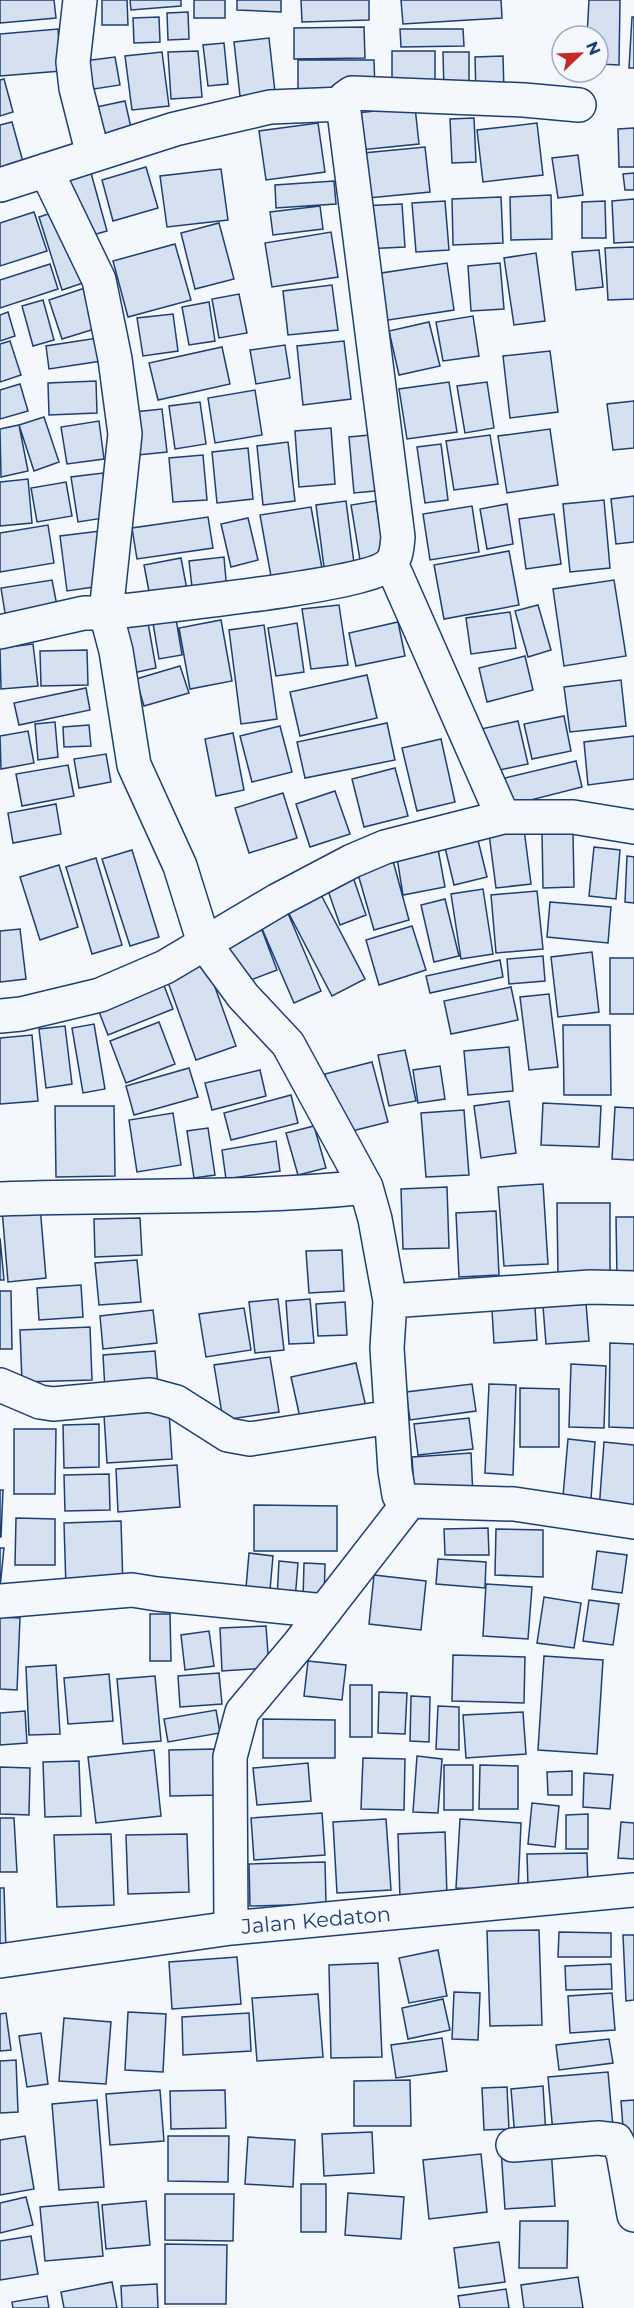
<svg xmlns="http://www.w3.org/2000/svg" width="634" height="2308" viewBox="0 0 634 2308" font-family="Montserrat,sans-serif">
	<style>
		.building { fill: #d5e0f0; stroke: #1d3f73; stroke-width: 1.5 }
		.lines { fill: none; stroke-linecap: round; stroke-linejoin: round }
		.minor-casing { stroke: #1d3f73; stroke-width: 36 }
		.minor { stroke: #f4f7fb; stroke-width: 33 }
		.labels { text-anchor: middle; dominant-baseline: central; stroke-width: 4.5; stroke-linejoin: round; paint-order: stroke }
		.street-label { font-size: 21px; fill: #1d3f73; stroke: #f4f7fb }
	</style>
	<rect width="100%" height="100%" fill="#f4f7fb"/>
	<path class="building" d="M 0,0 L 54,0 L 56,18 L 0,23 Z
		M 102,0 L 127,0 L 128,25 L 102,25 Z
		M 130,0 L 181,0 L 181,6 L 131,10 Z
		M 194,0 L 225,0 L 225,18 L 194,18 Z
		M 237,0 L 281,0 L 281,12 L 237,10 Z
		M 301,0 L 369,0 L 369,20 L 302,22 Z
		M 401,0 L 501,0 L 502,18 L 403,24 Z
		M 589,0 L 620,0 L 619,65 L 598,64 L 598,36 L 587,36 Z
		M 188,12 L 189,39 L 168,40 L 167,13 Z
		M 159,17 L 160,42 L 134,43 L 133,18 Z
		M 632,17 L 634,17 L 634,68 L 629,68 Z
		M 364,27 L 365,58 L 294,59 L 294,28 Z
		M 58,29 L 61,71 L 0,76 L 0,34 Z
		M 400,29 L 463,29 L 464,46 L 401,47 Z
		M 269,38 L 275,92 L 240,96 L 234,42 Z
		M 224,43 L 228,84 L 208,86 L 203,45 Z
		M 198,51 L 202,97 L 171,99 L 168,52 Z
		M 392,51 L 435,51 L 435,89 L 392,89 Z
		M 162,52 L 169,106 L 132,110 L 125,56 Z
		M 443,52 L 469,52 L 469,93 L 444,93 Z
		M 503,56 L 504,94 L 476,95 L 475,57 Z
		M 115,57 L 120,85 L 81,91 L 76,62 Z
		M 298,60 L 374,60 L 375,91 L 298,91 Z
		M 4,79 L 13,112 L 0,116 L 0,80 Z
		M 125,101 L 132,132 L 94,141 L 87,109 Z
		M 415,107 L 419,144 L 350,151 L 346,114 Z
		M 474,118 L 476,162 L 452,163 L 450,119 Z
		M 12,122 L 23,162 L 0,168 L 0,125 Z
		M 318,123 L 325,172 L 266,180 L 259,131 Z
		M 537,123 L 543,175 L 483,182 L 477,130 Z
		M 634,128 L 634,167 L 619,167 L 618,129 Z
		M 425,147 L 430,192 L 358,199 L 353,154 Z
		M 578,155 L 583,195 L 558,198 L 552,158 Z
		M 146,167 L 158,208 L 113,221 L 102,180 Z
		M 221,169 L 228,220 L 167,227 L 160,176 Z
		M 91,173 L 107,231 L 82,238 L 66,180 Z
		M 634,173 L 634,190 L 625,190 L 623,174 Z
		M 334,181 L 336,204 L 276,208 L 275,185 Z
		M 551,195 L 552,239 L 511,240 L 510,197 Z
		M 501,197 L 503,243 L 453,245 L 452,199 Z
		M 634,199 L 634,242 L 614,243 L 612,201 Z
		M 445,201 L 449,250 L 416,252 L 412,203 Z
		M 605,201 L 606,238 L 582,238 L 582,202 Z
		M 402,204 L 405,247 L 364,249 L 360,206 Z
		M 320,206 L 323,229 L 273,235 L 270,212 Z
		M 64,209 L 86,282 L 62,290 L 39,217 Z
		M 34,212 L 47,251 L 0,266 L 0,223 Z
		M 219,223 L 234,279 L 195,289 L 181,233 Z
		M 331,232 L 338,277 L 272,287 L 265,243 Z
		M 175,244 L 191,300 L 128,317 L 113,261 Z
		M 634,247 L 634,299 L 608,300 L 605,248 Z
		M 599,250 L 603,287 L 576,290 L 572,252 Z
		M 536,253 L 545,321 L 514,325 L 504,258 Z
		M 447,263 L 454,310 L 382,321 L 375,274 Z
		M 500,263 L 504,309 L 471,311 L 468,266 Z
		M 50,264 L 58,289 L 0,308 L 0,280 Z
		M 332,285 L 338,330 L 288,335 L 283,291 Z
		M 88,287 L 101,327 L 62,339 L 49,300 Z
		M 239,294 L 247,333 L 219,338 L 212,299 Z
		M 43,300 L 54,340 L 33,346 L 22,306 Z
		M 209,302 L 215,341 L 189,345 L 182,307 Z
		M 8,312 L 15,336 L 0,341 L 0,315 Z
		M 173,314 L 178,351 L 143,356 L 137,318 Z
		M 473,316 L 479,356 L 443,361 L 436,322 Z
		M 429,322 L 440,366 L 399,375 L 389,331 Z
		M 104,337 L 108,360 L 49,369 L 46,346 Z
		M 10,341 L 21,375 L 0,382 L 0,344 Z
		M 344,341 L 351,399 L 303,405 L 297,346 Z
		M 285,345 L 290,378 L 256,384 L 250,350 Z
		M 222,347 L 230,384 L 158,400 L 149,363 Z
		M 550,351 L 558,412 L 510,418 L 503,356 Z
		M 96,381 L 97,413 L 49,415 L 48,383 Z
		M 449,382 L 457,432 L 407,439 L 399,389 Z
		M 487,382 L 494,428 L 465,433 L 457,386 Z
		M 20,384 L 28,411 L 0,419 L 0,390 Z
		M 255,390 L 262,435 L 215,443 L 208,398 Z
		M 634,401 L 634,448 L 613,450 L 607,404 Z
		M 200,402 L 206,444 L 175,449 L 169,406 Z
		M 162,409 L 167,452 L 138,455 L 134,412 Z
		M 44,417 L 59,462 L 34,471 L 19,425 Z
		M 99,421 L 104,459 L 67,464 L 61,427 Z
		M 19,425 L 28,471 L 1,477 L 0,429 Z
		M 331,428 L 335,484 L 299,487 L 295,431 Z
		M 550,429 L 558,485 L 507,493 L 498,436 Z
		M 380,434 L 386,490 L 354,493 L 349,437 Z
		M 490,435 L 498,484 L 454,490 L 446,441 Z
		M 288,442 L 295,501 L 263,505 L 257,446 Z
		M 441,444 L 448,500 L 425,503 L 417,447 Z
		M 248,448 L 253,499 L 217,503 L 212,452 Z
		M 203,455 L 207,500 L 173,502 L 169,458 Z
		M 103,473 L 110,517 L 78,522 L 71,477 Z
		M 28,479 L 32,523 L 0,526 L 0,482 Z
		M 66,482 L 72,516 L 37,522 L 31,488 Z
		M 634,496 L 634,542 L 616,544 L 611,499 Z
		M 604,500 L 610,568 L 570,572 L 563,504 Z
		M 346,501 L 355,571 L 325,575 L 316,505 Z
		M 376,501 L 384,556 L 360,560 L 351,505 Z
		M 507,504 L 513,544 L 487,549 L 480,509 Z
		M 472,506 L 479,552 L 430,560 L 423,514 Z
		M 311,507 L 323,574 L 272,582 L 260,515 Z
		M 554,514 L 561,564 L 526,569 L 519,519 Z
		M 208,517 L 213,548 L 137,559 L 132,528 Z
		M 248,518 L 258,560 L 231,567 L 221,524 Z
		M 48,525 L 54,563 L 0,572 L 0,533 Z
		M 100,531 L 107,585 L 67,591 L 60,536 Z
		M 509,551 L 519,605 L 444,619 L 434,565 Z
		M 224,557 L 227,592 L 193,596 L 189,561 Z
		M 181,558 L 188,595 L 151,602 L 144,565 Z
		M 52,580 L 58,611 L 6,619 L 1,588 Z
		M 614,580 L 626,656 L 564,666 L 553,589 Z
		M 339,605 L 348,665 L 311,669 L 302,609 Z
		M 538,605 L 551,650 L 528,657 L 515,611 Z
		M 510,612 L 516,648 L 471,654 L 466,618 Z
		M 176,619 L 182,655 L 159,659 L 153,623 Z
		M 221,620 L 232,681 L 190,689 L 179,628 Z
		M 398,622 L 405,656 L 356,666 L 349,633 Z
		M 148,623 L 156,668 L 128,674 L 119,629 Z
		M 297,623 L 304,672 L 276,676 L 268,628 Z
		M 264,625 L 277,719 L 241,724 L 229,630 Z
		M 33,644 L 38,686 L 1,689 L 0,648 Z
		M 87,650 L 88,685 L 41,686 L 40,651 Z
		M 525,656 L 533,690 L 487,702 L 479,668 Z
		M 180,666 L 189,693 L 144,706 L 136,679 Z
		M 367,675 L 377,718 L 300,736 L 290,692 Z
		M 621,680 L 626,726 L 570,732 L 564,687 Z
		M 86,688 L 90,710 L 19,725 L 14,703 Z
		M 564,716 L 571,751 L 532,759 L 524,724 Z
		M 518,721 L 528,764 L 490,772 L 481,729 Z
		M 55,722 L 58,757 L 38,760 L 35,724 Z
		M 387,723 L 395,760 L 305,778 L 297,742 Z
		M 89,725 L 91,746 L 64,747 L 63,727 Z
		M 280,726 L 292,772 L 252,782 L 240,736 Z
		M 28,731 L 34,763 L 1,769 L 0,736 Z
		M 233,733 L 244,790 L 216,796 L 205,739 Z
		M 634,736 L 634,779 L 588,785 L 584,742 Z
		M 441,739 L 455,802 L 417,811 L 402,748 Z
		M 106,754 L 111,782 L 79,788 L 74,759 Z
		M 576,761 L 582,787 L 507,806 L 501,779 Z
		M 68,765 L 74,796 L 22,806 L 16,774 Z
		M 395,768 L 408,816 L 364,827 L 352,779 Z
		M 335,791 L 350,834 L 310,847 L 296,804 Z
		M 283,793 L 297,838 L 249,853 L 235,808 Z
		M 56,804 L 61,834 L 13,843 L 8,813 Z
		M 475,828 L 487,877 L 454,885 L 442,835 Z
		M 524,829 L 531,884 L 496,888 L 489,834 Z
		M 542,832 L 573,832 L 574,887 L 543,888 Z
		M 436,838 L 445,887 L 403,895 L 395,845 Z
		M 594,847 L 620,850 L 616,899 L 589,896 Z
		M 132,850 L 159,937 L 130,946 L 102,859 Z
		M 627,856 L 634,857 L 634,903 L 625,902 Z
		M 392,857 L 409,920 L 374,930 L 356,867 Z
		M 96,858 L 122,945 L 92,954 L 66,867 Z
		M 59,865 L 78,927 L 40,940 L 20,877 Z
		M 352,874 L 366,915 L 340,925 L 325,882 Z
		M 318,889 L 365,979 L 332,996 L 285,906 Z
		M 483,889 L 493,954 L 461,959 L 451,894 Z
		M 537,891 L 543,949 L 496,953 L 491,895 Z
		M 445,899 L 459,956 L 434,962 L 421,905 Z
		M 550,902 L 611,907 L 608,943 L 547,937 Z
		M 287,911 L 321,991 L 294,1003 L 260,924 Z
		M 412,926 L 426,970 L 379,985 L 366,940 Z
		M 20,929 L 26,979 L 0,982 L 0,931 Z
		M 262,930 L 277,970 L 240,984 L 225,944 Z
		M 592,952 L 599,1012 L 558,1017 L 551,957 Z
		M 543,956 L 545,981 L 509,984 L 507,959 Z
		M 610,958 L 634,958 L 634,1014 L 610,1014 Z
		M 205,959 L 236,1046 L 196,1060 L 165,974 Z
		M 500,960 L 503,977 L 430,993 L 426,976 Z
		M 163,983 L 173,1009 L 108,1035 L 98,1009 Z
		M 511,987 L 518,1020 L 451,1034 L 444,1001 Z
		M 549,994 L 558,1067 L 529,1070 L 520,997 Z
		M 159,1022 L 175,1064 L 126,1083 L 110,1041 Z
		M 94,1024 L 105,1089 L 83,1093 L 72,1028 Z
		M 563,1025 L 610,1025 L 611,1095 L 564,1095 Z
		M 65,1026 L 72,1084 L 46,1088 L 39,1029 Z
		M 32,1035 L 38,1101 L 0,1104 L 0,1038 Z
		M 509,1047 L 513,1091 L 468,1095 L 464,1051 Z
		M 405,1050 L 416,1101 L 389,1106 L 378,1055 Z
		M 372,1062 L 388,1122 L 340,1134 L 325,1074 Z
		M 440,1066 L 445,1099 L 418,1103 L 413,1070 Z
		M 189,1068 L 198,1097 L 134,1115 L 126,1086 Z
		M 260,1070 L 266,1096 L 212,1110 L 205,1083 Z
		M 291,1095 L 298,1123 L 231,1140 L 224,1113 Z
		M 509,1101 L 516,1153 L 481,1158 L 474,1106 Z
		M 543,1103 L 601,1106 L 599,1147 L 541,1145 Z
		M 55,1106 L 114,1106 L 115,1176 L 56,1177 Z
		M 615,1107 L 634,1108 L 634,1160 L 612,1159 Z
		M 464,1110 L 469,1175 L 426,1177 L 421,1113 Z
		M 173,1113 L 181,1165 L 137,1172 L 129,1120 Z
		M 314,1126 L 326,1168 L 298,1175 L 286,1133 Z
		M 208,1128 L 215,1175 L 194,1178 L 187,1131 Z
		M 276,1141 L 280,1171 L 226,1179 L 222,1150 Z
		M 543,1184 L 548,1264 L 504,1266 L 498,1187 Z
		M 447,1187 L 449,1248 L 403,1249 L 401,1189 Z
		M 39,1194 L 46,1278 L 8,1282 L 1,1197 Z
		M 557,1203 L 610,1203 L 610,1276 L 558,1277 Z
		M 496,1211 L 499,1275 L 459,1277 L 456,1213 Z
		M 616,1217 L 634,1217 L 634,1278 L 617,1278 Z
		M 140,1218 L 142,1255 L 95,1257 L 94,1219 Z
		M 0,1238 L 4,1280 L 0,1280 Z
		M 342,1250 L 344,1291 L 309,1293 L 306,1251 Z
		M 137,1260 L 141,1302 L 99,1305 L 95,1263 Z
		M 81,1285 L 83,1317 L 39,1320 L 37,1288 Z
		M 585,1290 L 589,1341 L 546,1344 L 542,1294 Z
		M 0,1291 L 11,1291 L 12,1349 L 0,1349 Z
		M 534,1292 L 537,1340 L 494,1343 L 491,1294 Z
		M 278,1299 L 284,1350 L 255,1353 L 249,1302 Z
		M 310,1299 L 314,1343 L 289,1344 L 286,1301 Z
		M 345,1302 L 347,1335 L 318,1336 L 316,1304 Z
		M 244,1308 L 251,1350 L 206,1357 L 199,1314 Z
		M 153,1310 L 157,1343 L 103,1349 L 100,1316 Z
		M 90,1327 L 92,1380 L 22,1382 L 20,1330 Z
		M 610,1343 L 634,1344 L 634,1428 L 609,1427 Z
		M 155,1351 L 158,1386 L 105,1390 L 103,1355 Z
		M 270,1357 L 279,1412 L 223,1420 L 214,1365 Z
		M 356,1363 L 368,1416 L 303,1431 L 291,1377 Z
		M 571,1364 L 606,1366 L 604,1428 L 569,1427 Z
		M 472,1384 L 476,1411 L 410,1420 L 406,1392 Z
		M 489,1384 L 516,1385 L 513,1475 L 485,1473 Z
		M 520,1388 L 559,1389 L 559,1447 L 520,1447 Z
		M 169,1411 L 172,1459 L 107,1463 L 104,1415 Z
		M 469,1418 L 473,1449 L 418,1455 L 414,1424 Z
		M 99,1424 L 99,1467 L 64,1468 L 63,1425 Z
		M 14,1429 L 56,1429 L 55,1494 L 14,1494 Z
		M 568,1439 L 595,1442 L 591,1499 L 563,1496 Z
		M 604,1442 L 634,1445 L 634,1513 L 599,1510 Z
		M 471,1453 L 473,1497 L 415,1501 L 412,1457 Z
		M 177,1465 L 180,1507 L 118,1512 L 116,1469 Z
		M 109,1474 L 110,1510 L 65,1511 L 64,1475 Z
		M 0,1490 L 3,1490 L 1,1537 L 0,1537 Z
		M 254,1505 L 337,1506 L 337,1551 L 254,1551 Z
		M 16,1518 L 55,1519 L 55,1565 L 15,1565 Z
		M 121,1521 L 123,1587 L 66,1588 L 64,1523 Z
		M 488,1528 L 489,1555 L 445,1555 L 444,1529 Z
		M 496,1529 L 543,1530 L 543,1577 L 495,1575 Z
		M 0,1548 L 4,1548 L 0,1588 Z
		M 597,1551 L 627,1555 L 622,1593 L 592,1589 Z
		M 249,1553 L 273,1556 L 270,1590 L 246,1588 Z
		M 438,1559 L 486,1562 L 485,1588 L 436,1584 Z
		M 279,1561 L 298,1563 L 295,1600 L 277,1599 Z
		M 304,1563 L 325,1564 L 324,1602 L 303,1600 Z
		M 374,1575 L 426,1581 L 421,1630 L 369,1624 Z
		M 486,1584 L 532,1587 L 528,1639 L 483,1636 Z
		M 544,1597 L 581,1603 L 574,1648 L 537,1643 Z
		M 589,1600 L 619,1604 L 613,1645 L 583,1641 Z
		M 150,1614 L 170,1614 L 171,1661 L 150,1661 Z
		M 0,1617 L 20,1618 L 17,1690 L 0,1689 Z
		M 266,1626 L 269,1668 L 222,1671 L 220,1628 Z
		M 209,1631 L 214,1666 L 185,1670 L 181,1635 Z
		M 453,1655 L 525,1657 L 524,1703 L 452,1701 Z
		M 544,1656 L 603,1660 L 597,1754 L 538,1750 Z
		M 308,1661 L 346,1665 L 342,1700 L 304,1696 Z
		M 56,1665 L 60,1734 L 29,1735 L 26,1667 Z
		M 219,1673 L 222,1704 L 180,1707 L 178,1676 Z
		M 109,1674 L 113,1721 L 68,1724 L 64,1678 Z
		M 155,1676 L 161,1741 L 123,1744 L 117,1679 Z
		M 350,1685 L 372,1685 L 372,1737 L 350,1737 Z
		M 379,1692 L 407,1693 L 405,1734 L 378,1733 Z
		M 411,1696 L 430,1697 L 429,1742 L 410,1741 Z
		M 438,1706 L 459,1707 L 459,1750 L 436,1749 Z
		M 216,1710 L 220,1733 L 168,1742 L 164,1719 Z
		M 25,1711 L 27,1743 L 0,1745 L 0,1713 Z
		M 523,1712 L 526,1754 L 466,1758 L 463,1715 Z
		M 263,1719 L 335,1720 L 335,1758 L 263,1758 Z
		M 216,1749 L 218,1795 L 170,1796 L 169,1750 Z
		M 154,1750 L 161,1816 L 96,1823 L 88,1757 Z
		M 417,1756 L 442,1759 L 438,1813 L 413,1812 Z
		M 363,1758 L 405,1759 L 404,1810 L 361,1809 Z
		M 79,1761 L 81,1816 L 45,1817 L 43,1762 Z
		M 308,1763 L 311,1801 L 257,1805 L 253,1768 Z
		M 444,1765 L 473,1765 L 473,1810 L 444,1810 Z
		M 480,1765 L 518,1766 L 518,1809 L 479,1809 Z
		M 0,1767 L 30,1768 L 29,1815 L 0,1814 Z
		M 572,1771 L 572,1795 L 548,1795 L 547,1772 Z
		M 584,1773 L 613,1775 L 610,1809 L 583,1807 Z
		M 532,1803 L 559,1806 L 555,1847 L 528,1844 Z
		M 322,1813 L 325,1855 L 254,1860 L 251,1818 Z
		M 588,1814 L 588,1849 L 566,1849 L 566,1815 Z
		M 0,1818 L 14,1818 L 17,1872 L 0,1872 Z
		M 386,1819 L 391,1890 L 337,1893 L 333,1822 Z
		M 460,1819 L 521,1823 L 518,1891 L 456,1888 Z
		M 621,1822 L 634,1823 L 634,1859 L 618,1858 Z
		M 445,1832 L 447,1897 L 400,1899 L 398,1834 Z
		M 111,1834 L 114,1905 L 57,1907 L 54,1835 Z
		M 187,1834 L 189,1892 L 128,1894 L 126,1835 Z
		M 587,1853 L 588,1886 L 528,1886 L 527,1854 Z
		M 325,1862 L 326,1904 L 250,1906 L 249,1864 Z
		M 0,1888 L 4,1888 L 6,1950 L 0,1950 Z
		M 539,1930 L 542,2025 L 490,2026 L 487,1931 Z
		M 559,1932 L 611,1933 L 611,1957 L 558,1957 Z
		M 623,1935 L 634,1935 L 634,2000 L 626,2001 Z
		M 438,1950 L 447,1996 L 409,2003 L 399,1958 Z
		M 237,1957 L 241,2004 L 172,2009 L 169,1962 Z
		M 378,1963 L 382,2057 L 331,2058 L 329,1965 Z
		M 611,1964 L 612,1989 L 566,1990 L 565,1966 Z
		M 454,1992 L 480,1993 L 478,2040 L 452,2039 Z
		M 612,1993 L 615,2030 L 570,2033 L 568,1996 Z
		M 318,1994 L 323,2057 L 257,2061 L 252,1998 Z
		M 443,1999 L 450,2030 L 408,2039 L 402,2008 Z
		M 128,2012 L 166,2014 L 163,2072 L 125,2070 Z
		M 6,2013 L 11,2050 L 0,2051 L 0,2014 Z
		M 249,2013 L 251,2051 L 183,2055 L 182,2017 Z
		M 64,2018 L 111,2022 L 106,2084 L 59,2081 Z
		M 41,2033 L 48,2084 L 27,2087 L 19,2036 Z
		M 442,2038 L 447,2071 L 396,2078 L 391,2045 Z
		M 609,2039 L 613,2063 L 559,2070 L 556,2045 Z
		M 16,2060 L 18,2112 L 0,2113 L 0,2061 Z
		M 608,2072 L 613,2127 L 553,2133 L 548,2077 Z
		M 410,2080 L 411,2126 L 354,2126 L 354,2081 Z
		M 543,2086 L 546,2136 L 515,2138 L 511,2089 Z
		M 507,2087 L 509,2129 L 484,2130 L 482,2088 Z
		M 160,2090 L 164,2141 L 110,2145 L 106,2094 Z
		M 225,2090 L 226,2128 L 171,2129 L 170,2091 Z
		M 97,2100 L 104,2187 L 59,2190 L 52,2104 Z
		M 634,2100 L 634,2141 L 624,2141 L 621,2101 Z
		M 372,2132 L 374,2173 L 324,2176 L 322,2134 Z
		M 25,2136 L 34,2189 L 0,2195 L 0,2140 Z
		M 168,2136 L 229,2136 L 228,2182 L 168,2181 Z
		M 248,2137 L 295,2140 L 293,2187 L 245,2184 Z
		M 551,2148 L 555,2206 L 505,2209 L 501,2149 Z
		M 481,2154 L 487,2212 L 429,2219 L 423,2160 Z
		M 301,2184 L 326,2184 L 326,2232 L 301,2232 Z
		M 348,2193 L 404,2197 L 401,2239 L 345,2235 Z
		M 165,2194 L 234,2194 L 233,2241 L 165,2240 Z
		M 26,2197 L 33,2225 L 0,2233 L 0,2203 Z
		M 146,2201 L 150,2245 L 106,2249 L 102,2205 Z
		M 98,2202 L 103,2256 L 45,2261 L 40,2207 Z
		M 520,2221 L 568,2221 L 567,2268 L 519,2268 Z
		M 31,2236 L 38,2274 L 0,2280 L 0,2241 Z
		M 499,2242 L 505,2282 L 459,2288 L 454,2248 Z
		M 165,2244 L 227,2245 L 226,2304 L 165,2304 Z
		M 578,2277 L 583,2308 L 524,2308 L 521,2285 Z
		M 112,2282 L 117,2308 L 64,2308 L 61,2292 Z
		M 157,2284 L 158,2308 L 122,2308 L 121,2286 Z
		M 506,2289 L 509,2308 L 460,2308 L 458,2296 Z
		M 47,2296 L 49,2308 L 13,2308 L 12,2302 Z"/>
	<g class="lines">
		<defs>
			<path id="minor" d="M 80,0 L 73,62 L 76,88 L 93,155
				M 46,170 L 99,280 L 115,359 L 125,434 L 106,613 C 148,607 371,586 391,563 C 397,556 397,545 398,537 L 343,104 L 345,98 L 352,93 L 524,100 L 579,105
				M 0,185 L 175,129 L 270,107 L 343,104
				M 391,563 L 503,817
				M 0,632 L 84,613 L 106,613 L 116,651 L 134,765 L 180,866 L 204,943 L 243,996 L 288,1044 L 366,1187 L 375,1219 L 390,1301 L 387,1348 L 395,1471 L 399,1495 L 410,1501 L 514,1504 L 634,1522
				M 0,1016 L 21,1014 L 100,995 L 165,967 L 278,900 L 352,861 L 385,847 L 503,817 L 573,817 L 634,827
				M 0,1199 C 122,1194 244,1200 366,1187
				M 390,1301 L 590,1287 L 634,1288
				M 0,1385 L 40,1402 L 53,1404 L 150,1395 L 176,1402 L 228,1435 L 250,1439 L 391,1417
				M 0,1601 L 132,1590 L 157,1594 L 325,1611
				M 231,1928 L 230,1757 L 242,1712 L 299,1644 L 410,1501
				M 0,1961 L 231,1928 L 634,1890
				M 513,2145 L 598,2138 L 616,2140 L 623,2153 L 634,2215"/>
		</defs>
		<use href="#minor" class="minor-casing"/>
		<use href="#minor" class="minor"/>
	</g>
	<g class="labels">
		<g class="street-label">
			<text transform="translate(316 1920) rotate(-5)">Jalan Kedaton</text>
		</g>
	</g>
	<g transform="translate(580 54) rotate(67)"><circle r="28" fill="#f4f7fb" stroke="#9eadc5" stroke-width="1.5"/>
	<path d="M0-4.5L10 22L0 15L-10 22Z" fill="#c62828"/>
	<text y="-9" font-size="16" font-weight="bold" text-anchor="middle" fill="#1d3f73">N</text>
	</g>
</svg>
